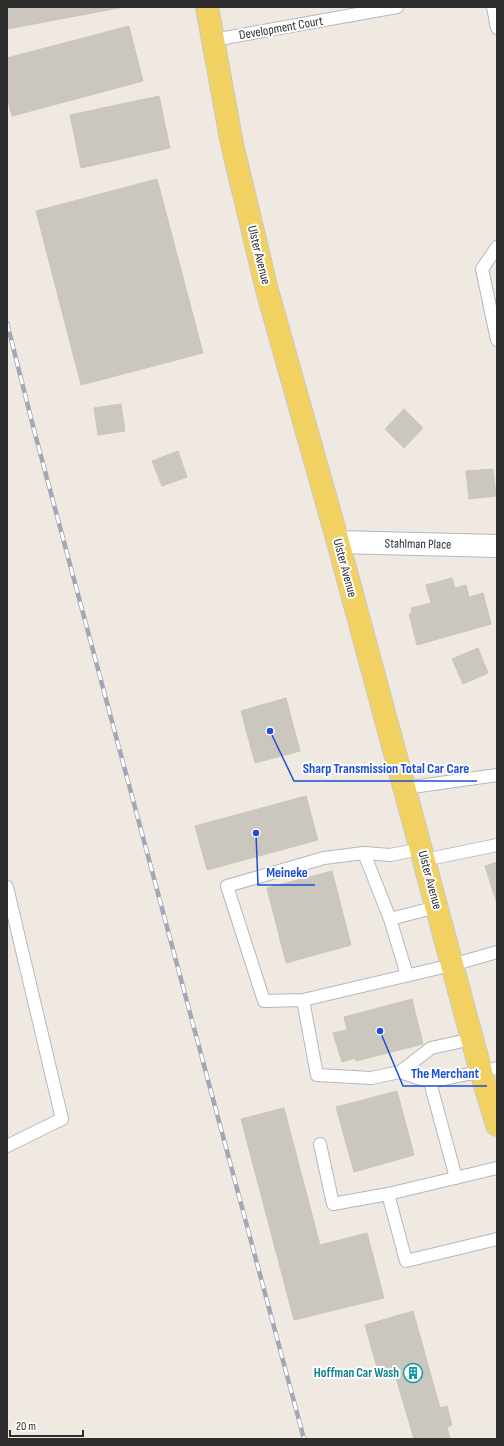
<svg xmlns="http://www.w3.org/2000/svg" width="504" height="1446" viewBox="0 0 504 1446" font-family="'Sofia Sans Condensed',sans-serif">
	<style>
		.building { fill: #cbc7bf; stroke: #cbc5ba }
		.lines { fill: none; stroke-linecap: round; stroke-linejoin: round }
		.service-casing { stroke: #b4b7c1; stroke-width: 14 }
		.minor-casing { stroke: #b4b7c1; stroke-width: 24 }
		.primary-casing { stroke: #c9c9c9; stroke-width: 24 }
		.service { stroke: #fff; stroke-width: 12 }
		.minor { stroke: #fff; stroke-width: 22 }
		.primary { stroke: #f2d163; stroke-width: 22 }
		.rail-casing { stroke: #a3a6b8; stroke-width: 4.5 }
		.rail { stroke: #fff; stroke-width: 3; stroke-dasharray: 9; stroke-linecap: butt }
		.labels { text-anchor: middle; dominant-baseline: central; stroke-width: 4; stroke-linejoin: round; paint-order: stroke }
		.street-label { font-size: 13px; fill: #2e2e2e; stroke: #fff }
		.culture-label { font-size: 13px; font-weight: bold; fill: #0d838f; stroke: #fff; text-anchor: end }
		.leader { fill: none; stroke: #1d4ed8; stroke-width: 1.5 }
		.callout-dot { fill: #1d4ed8; stroke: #fff; stroke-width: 1.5 }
		.callout-label { font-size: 14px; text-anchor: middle; font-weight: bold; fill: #1d4ed8; stroke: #fff; stroke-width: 4; stroke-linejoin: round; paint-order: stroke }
	</style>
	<rect width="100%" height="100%" fill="#efe9e1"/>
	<path class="building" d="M 7,7 L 124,7 L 7,29 Z
		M 129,26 L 143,81 L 12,116 L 7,96 L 7,58 Z
		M 159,96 L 170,148 L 81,168 L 70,115 Z
		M 157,179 L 203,353 L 81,385 L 36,211 Z
		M 121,404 L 125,431 L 98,435 L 94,408 Z
		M 404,409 L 423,428 L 404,448 L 385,429 Z
		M 178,451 L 187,477 L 162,486 L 152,461 Z
		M 493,469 L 496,496 L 469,499 L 466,471 Z
		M 452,578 L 455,588 L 466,585 L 469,597 L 483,593 L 491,624 L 417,645 L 409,614 L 412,613 L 411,608 L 431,603 L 426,585 Z
		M 478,648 L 488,673 L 463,684 L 452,659 Z
		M 286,698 L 300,751 L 255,763 L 241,711 Z
		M 306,796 L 318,840 L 207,870 L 195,826 Z
		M 497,862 L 497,904 L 485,866 Z
		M 332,871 L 351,945 L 286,963 L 267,888 Z
		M 412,999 L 423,1044 L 356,1061 L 355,1058 L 342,1062 L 333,1033 L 347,1030 L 344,1017 Z
		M 397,1091 L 414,1155 L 354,1172 L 336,1107 Z
		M 284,1108 L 320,1245 L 367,1233 L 384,1298 L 294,1320 L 241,1119 Z
		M 413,1311 L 440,1408 L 447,1406 L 452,1425 L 447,1427 L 450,1439 L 414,1439 L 394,1371 L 379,1375 L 365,1325 Z"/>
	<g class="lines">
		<defs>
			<path id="service" d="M 493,7 L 497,28
				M 213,40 L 397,7
				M 497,247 L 482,269 L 497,340
				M 405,788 L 497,775
				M 364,853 L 390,919 L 437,907
				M 424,860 L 497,845
				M 7,887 L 62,1119 L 7,1146
				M 390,919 L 407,975
				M 303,1000 L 264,1001 L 227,886 L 324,858 L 364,853 L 390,855 L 421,849
				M 400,1072 L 431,1048 L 472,1039
				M 430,1082 L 400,1072 L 371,1078 L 317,1075 L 303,1000 L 452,965 L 497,952
				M 320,1144 L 333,1204 L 388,1194
				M 497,1168 L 388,1194 L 406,1261 L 497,1239
				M 456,1178 L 430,1082 L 497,1068"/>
			<path id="minor" d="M 338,542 L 497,546"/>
			<path id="primary" d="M 207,7 L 232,144 L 267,290 L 338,542 L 481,1072 L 497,1125"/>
		</defs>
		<use href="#service" class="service-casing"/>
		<use href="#minor" class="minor-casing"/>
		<use href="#primary" class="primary-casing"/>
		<use href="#service" class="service"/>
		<use href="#minor" class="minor"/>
		<use href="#primary" class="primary"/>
		<defs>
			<path id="rail" d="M 7,323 L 34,430 L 304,1439"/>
		</defs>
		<use href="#rail" class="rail-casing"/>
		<use href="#rail" class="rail"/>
	</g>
	<defs>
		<symbol id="building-ring" viewBox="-11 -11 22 22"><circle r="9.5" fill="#fff" stroke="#0f9aa8" stroke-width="1.5"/><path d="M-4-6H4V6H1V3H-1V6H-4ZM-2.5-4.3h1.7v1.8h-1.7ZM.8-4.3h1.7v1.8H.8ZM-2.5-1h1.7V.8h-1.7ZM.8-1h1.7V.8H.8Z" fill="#0f9aa8"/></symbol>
	</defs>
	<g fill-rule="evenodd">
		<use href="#building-ring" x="402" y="1362" width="22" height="22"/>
	</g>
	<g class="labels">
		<g class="street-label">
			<text transform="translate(281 28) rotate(-10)">Development Court</text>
			<text transform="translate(259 255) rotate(76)">Ulster Avenue</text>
			<text transform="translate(418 544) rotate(1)">Stahlman Place</text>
			<text transform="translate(345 568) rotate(75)">Ulster Avenue</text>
			<text transform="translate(430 880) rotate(75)">Ulster Avenue</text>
		</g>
		<g class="culture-label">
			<text x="399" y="1373">Hoffman Car Wash</text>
		</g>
	</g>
	<path class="leader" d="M270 731L294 781H477M256 833L258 885H315M380 1031L403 1086H487"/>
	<g class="callout-dot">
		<circle cx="270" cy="731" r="4"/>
		<circle cx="256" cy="833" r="4"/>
		<circle cx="380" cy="1031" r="4"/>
	</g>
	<g class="callout-label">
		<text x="386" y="773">Sharp Transmission Total Car Care</text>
		<text x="287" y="877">Meineke</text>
		<text x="445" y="1078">The Merchant</text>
	</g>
	<rect width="504" height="1446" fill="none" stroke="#2e2e2e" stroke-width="16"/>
	<path d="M10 1430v6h73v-6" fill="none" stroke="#2e2e2e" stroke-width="2"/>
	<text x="16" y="1430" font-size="12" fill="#2e2e2e" stroke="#ffffff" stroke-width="3" paint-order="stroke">20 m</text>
</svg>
